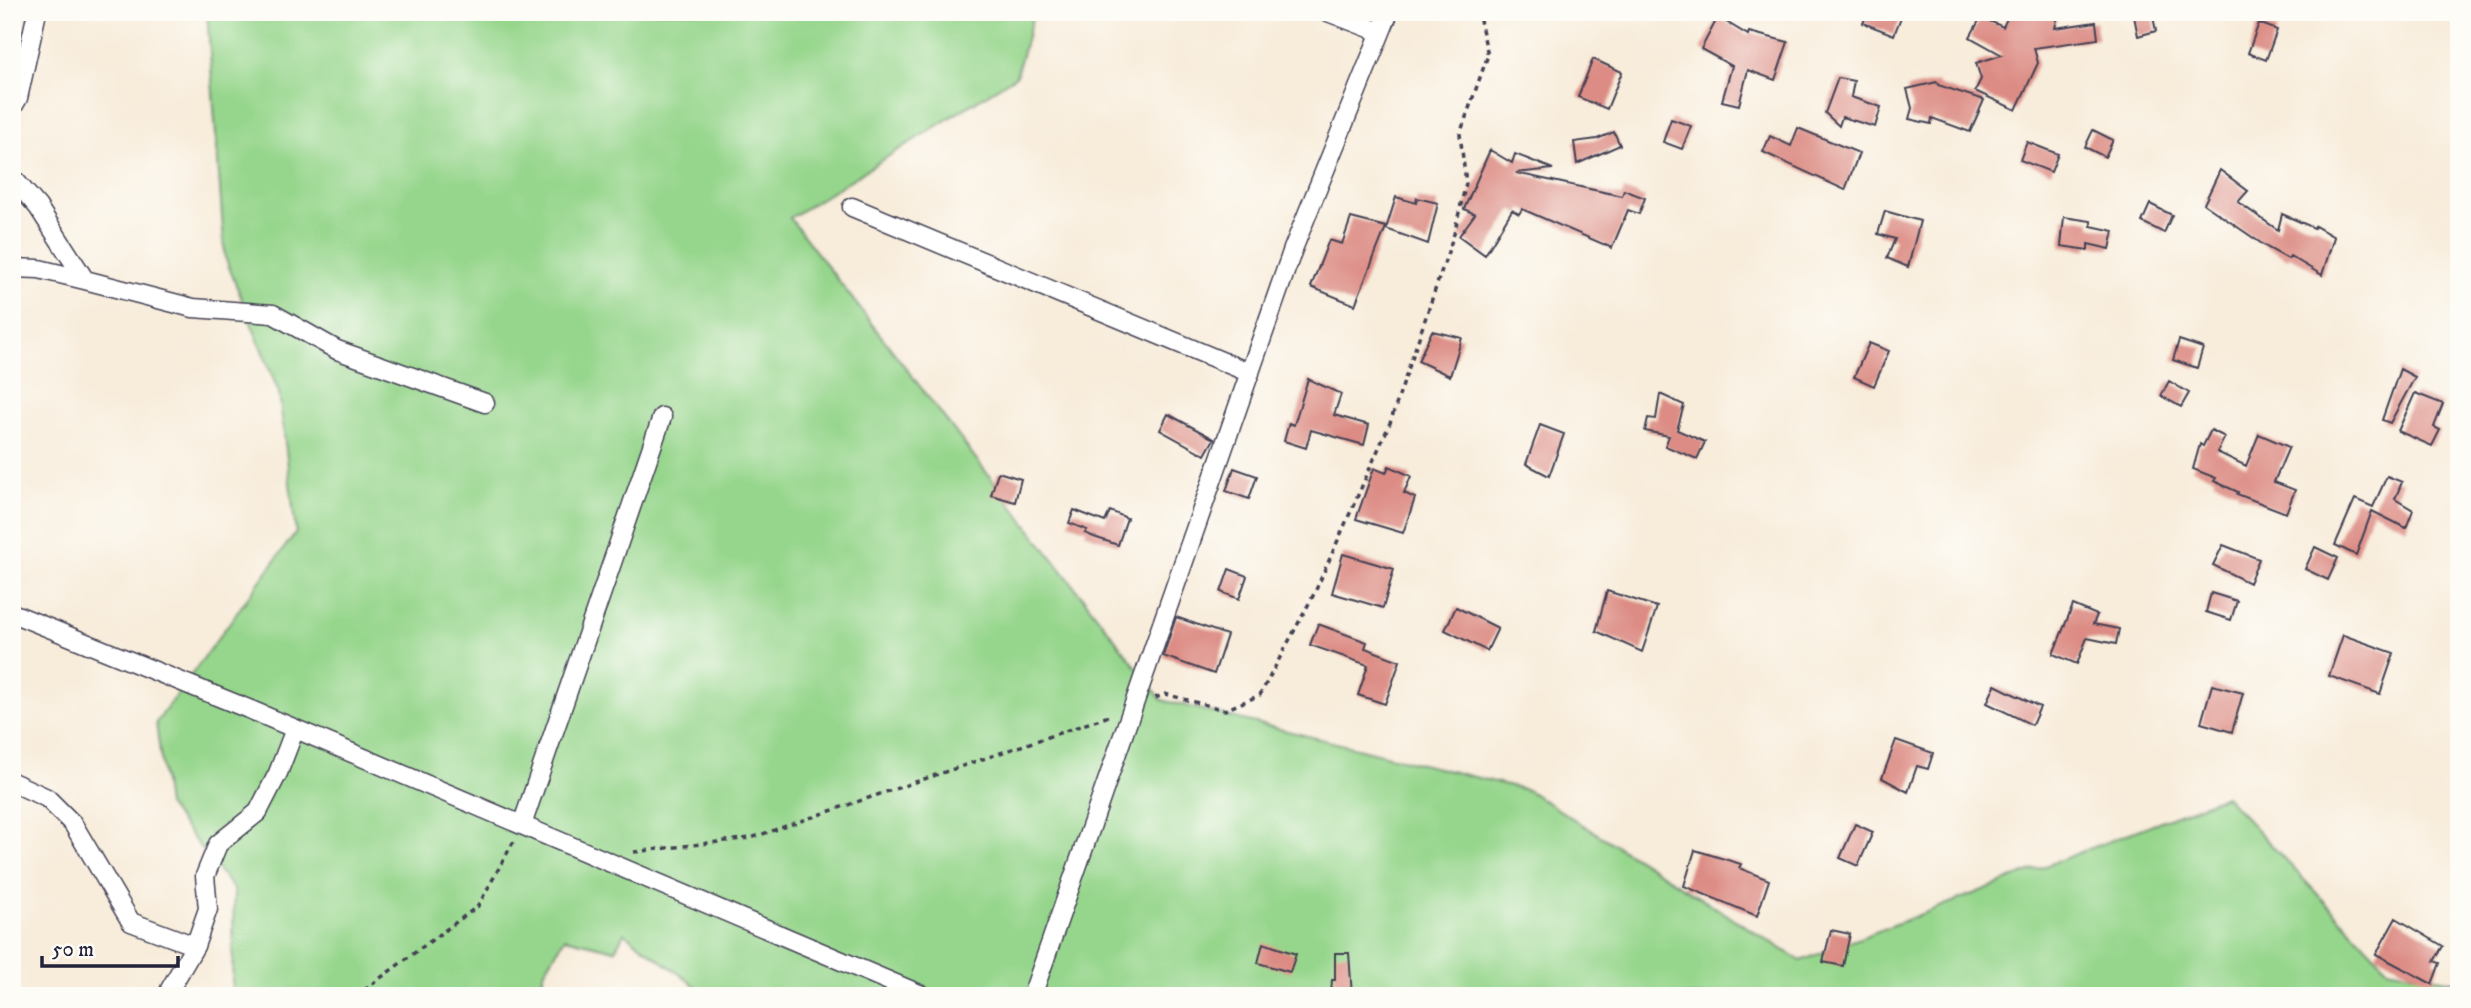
<svg xmlns="http://www.w3.org/2000/svg" width="2471" height="1008" viewBox="0 0 2471 1008" font-family="'IM FELL DW Pica',serif">
	<style>
		.green { fill: #96d68c; stroke: #5c7c64; stroke-width: 2 }
		.building { fill: #dc8c84 }
		.lines { fill: none; stroke-linecap: round; stroke-linejoin: round }
		.minor-casing { stroke: #424053; stroke-width: 21 }
		.path { stroke: #424053; stroke-width: 3.5; stroke-dasharray: 5 5; stroke-linecap: butt }
		.minor { stroke: #fff; stroke-width: 18 }
	</style>
	<rect width="100%" height="100%" fill="#fdfcf7"/>
	<filter id="ink" filterUnits="userSpaceOnUse"><feTurbulence type="fractalNoise" baseFrequency=".0143" numOctaves="2"/><feDisplacementMap in="SourceGraphic" scale="14" xChannelSelector="R" yChannelSelector="G"/><feConvolveMatrix kernelMatrix="1 2 1 2 8 2 1 2 1" color-interpolation-filters="sRGB"/></filter>
	<filter id="wash" filterUnits="userSpaceOnUse"><feTurbulence type="fractalNoise" baseFrequency=".00686" numOctaves="4" result="noise"/><feDisplacementMap in="SourceGraphic" scale="28" xChannelSelector="R" yChannelSelector="G"/><feGaussianBlur stdDeviation="1.57" result="paint"/><feColorMatrix in="noise" values="0 0 0 0 0 0 0 0 0 0 0 0 0 0 0 0 0 1.4 0 .05"/><feComposite in="paint" operator="in"/></filter>
	<g filter="url(#wash)">
		<rect width="100%" height="100%" fill="#f8ecda"/>
		<path class="green" d="M 207,12 L 1034,12 L 1016,76 L 790,218 L 1162,700 L 1527,790 L 1801,961 L 2225,796 L 2388,969 L 2459,982 L 2459,996 L 709,996 L 624,933 L 615,950 L 565,938 L 543,974 L 543,996 L 232,996 L 234,890 L 167,805 L 156,723 L 296,532 L 279,393 L 225,257 Z"/>
		<g id="blocks">
			<path class="building" d="M 1868,12 L 1903,12 L 1894,35 L 1863,23 Z
				M 2010,12 L 2059,12 L 2055,28 L 2096,22 L 2098,39 L 2034,48 L 2038,63 L 2016,110 L 1975,91 L 1981,79 L 1976,63 L 2002,55 L 1970,37 L 1981,17 L 2003,27 Z
				M 2152,12 L 2156,31 L 2138,36 L 2134,16 Z
				M 1718,17 L 1748,35 L 1749,32 L 1788,42 L 1775,80 L 1748,70 L 1739,105 L 1722,101 L 1732,66 L 1701,49 Z
				M 2259,23 L 2277,30 L 2266,60 L 2248,53 Z
				M 1593,59 L 1622,72 L 1607,109 L 1578,97 Z
				M 1838,78 L 1854,81 L 1851,97 L 1881,107 L 1875,127 L 1842,117 L 1839,126 L 1825,113 Z
				M 1937,82 L 1938,85 L 1984,100 L 1970,132 L 1932,118 L 1931,124 L 1909,119 L 1912,108 L 1907,89 Z
				M 1671,119 L 1691,126 L 1682,149 L 1663,142 Z
				M 1798,128 L 1859,153 L 1845,190 L 1763,152 L 1770,136 L 1791,146 Z
				M 2093,130 L 2113,140 L 2105,157 L 2085,147 Z
				M 1614,132 L 1620,145 L 1577,164 L 1574,142 L 1597,139 Z
				M 2027,142 L 2058,154 L 2051,172 L 2020,160 Z
				M 1490,150 L 1512,163 L 1515,154 L 1553,169 L 1516,173 L 1622,196 L 1624,190 L 1645,198 L 1639,214 L 1628,210 L 1612,248 L 1522,209 L 1519,214 L 1512,210 L 1485,255 L 1459,236 L 1475,214 L 1464,209 Z
				M 2220,170 L 2248,191 L 2238,202 L 2278,230 L 2282,214 L 2314,228 L 2315,226 L 2334,237 L 2322,275 L 2290,256 L 2288,259 L 2268,248 L 2204,204 Z
				M 1396,197 L 1416,203 L 1417,198 L 1438,203 L 1428,244 L 1386,229 Z
				M 2150,204 L 2172,215 L 2164,233 L 2142,222 Z
				M 1885,211 L 1920,221 L 1908,267 L 1887,258 L 1895,239 L 1878,234 Z
				M 2064,217 L 2091,221 L 2091,226 L 2114,231 L 2110,249 L 2088,244 L 2088,250 L 2061,246 Z
				M 1351,218 L 1386,227 L 1355,305 L 1311,287 L 1329,240 L 1342,244 Z
				M 1432,331 L 1462,338 L 1450,376 L 1418,361 Z
				M 2179,340 L 2203,348 L 2197,368 L 2173,360 Z
				M 1869,343 L 1889,351 L 1874,386 L 1854,377 Z
				M 2400,369 L 2415,377 L 2390,423 L 2382,420 Z
				M 1308,379 L 1341,394 L 1334,415 L 1369,425 L 1364,445 L 1311,430 L 1306,448 L 1284,441 L 1289,423 L 1294,425 Z
				M 2169,381 L 2189,393 L 2181,407 L 2161,396 Z
				M 2415,393 L 2443,404 L 2434,427 L 2440,430 L 2432,446 L 2398,431 Z
				M 1660,394 L 1684,405 L 1677,430 L 1705,442 L 1697,459 L 1665,446 L 1669,436 L 1645,431 L 1648,418 L 1656,419 Z
				M 1168,414 L 1214,439 L 1205,455 L 1160,430 Z
				M 1540,425 L 1564,434 L 1549,476 L 1526,464 Z
				M 2211,430 L 2225,437 L 2217,452 L 2246,466 L 2259,434 L 2289,447 L 2274,482 L 2295,490 L 2286,513 L 2237,494 L 2238,492 L 2214,481 L 2216,478 L 2193,469 L 2200,444 L 2203,446 Z
				M 1389,466 L 1411,476 L 1404,493 L 1415,498 L 1403,533 L 1356,519 L 1374,468 L 1386,473 Z
				M 1234,468 L 1257,476 L 1249,499 L 1226,491 Z
				M 998,472 L 1021,479 L 1015,502 L 991,495 Z
				M 2387,476 L 2402,482 L 2395,499 L 2413,510 L 2406,528 L 2372,511 L 2356,555 L 2335,545 L 2355,499 L 2373,507 Z
				M 1074,510 L 1105,522 L 1110,511 L 1127,518 L 1118,545 L 1094,537 L 1085,533 L 1087,530 L 1069,523 Z
				M 2223,545 L 2259,559 L 2249,583 L 2213,565 Z
				M 2315,547 L 2338,558 L 2328,580 L 2305,569 Z
				M 1343,554 L 1394,569 L 1383,608 L 1332,593 Z
				M 1229,569 L 1247,576 L 1239,599 L 1221,592 Z
				M 1607,591 L 1657,607 L 1642,652 L 1596,631 Z
				M 2211,593 L 2237,601 L 2231,620 L 2206,612 Z
				M 2073,605 L 2097,615 L 2093,624 L 2119,629 L 2116,644 L 2087,638 L 2077,664 L 2053,654 Z
				M 1456,607 L 1498,628 L 1487,651 L 1445,630 Z
				M 1176,617 L 1227,635 L 1214,674 L 1163,656 Z
				M 1318,624 L 1367,642 L 1365,648 L 1400,661 L 1385,704 L 1358,695 L 1368,665 L 1310,645 Z
				M 2343,635 L 2394,653 L 2380,694 L 2329,676 Z
				M 1995,685 L 2040,707 L 2032,725 L 1987,703 Z
				M 2212,685 L 2243,693 L 2232,732 L 2201,723 Z
				M 1896,740 L 1933,753 L 1928,769 L 1917,766 L 1908,792 L 1882,778 Z
				M 1855,824 L 1873,832 L 1858,866 L 1840,858 Z
				M 1695,850 L 1741,864 L 1739,868 L 1769,880 L 1757,916 L 1684,886 Z
				M 2396,918 L 2443,946 L 2434,961 L 2440,963 L 2432,984 L 2376,954 Z
				M 1831,930 L 1850,934 L 1843,966 L 1823,962 Z
				M 1263,943 L 1296,954 L 1290,972 L 1258,963 Z
				M 1335,953 L 1349,953 L 1352,996 L 1331,994 L 1332,980 L 1335,980 Z"/>
		</g>
	</g>
	<g filter="url(#ink)">
		<use href="#blocks" fill-opacity="0" stroke="#424053" stroke-width="2"/>
		<g class="lines">
			<defs>
				<path id="minor" d="M 1328,12 L 1380,32
					M 12,108 L 18,98 L 37,12
					M 12,177 L 38,207 L 85,280 L 193,308 L 273,314 L 337,350 L 485,403
					M 852,207 L 1250,373
					M 12,268 L 39,269 L 85,280
					M 12,613 L 251,710 L 924,996
					M 12,782 L 47,798 L 73,824 L 131,922 L 195,946
					M 522,825 L 662,417
					M 170,989 L 195,946 L 208,909 L 205,876 L 218,844 L 258,812 L 278,773 L 295,729
					M 1032,996 L 1293,249 L 1389,12"/>
			</defs>
			<use href="#minor" class="minor-casing"/>
			<path class="path" d="M 1155,698 L 1165,694 L 1225,710 L 1260,695 L 1315,592 L 1390,423 L 1454,234 L 1466,183 L 1460,134 L 1488,55 L 1478,12
				M 634,852 L 751,838 L 1112,715
				M 356,996 L 478,906 L 515,839"/>
			<use href="#minor" class="minor"/>
		</g>
	</g>
	<rect width="2471" height="1008" fill="none" stroke="#fdfcf7" stroke-width="42"/>
	<path d="M42 956v10h136v-10" fill="none" stroke="#22223b" stroke-width="3.5"/>
	<text x="52" y="956" font-size="21" fill="#22223b" stroke="#fdfcf7" stroke-width="5" paint-order="stroke">50 m</text>
</svg>
